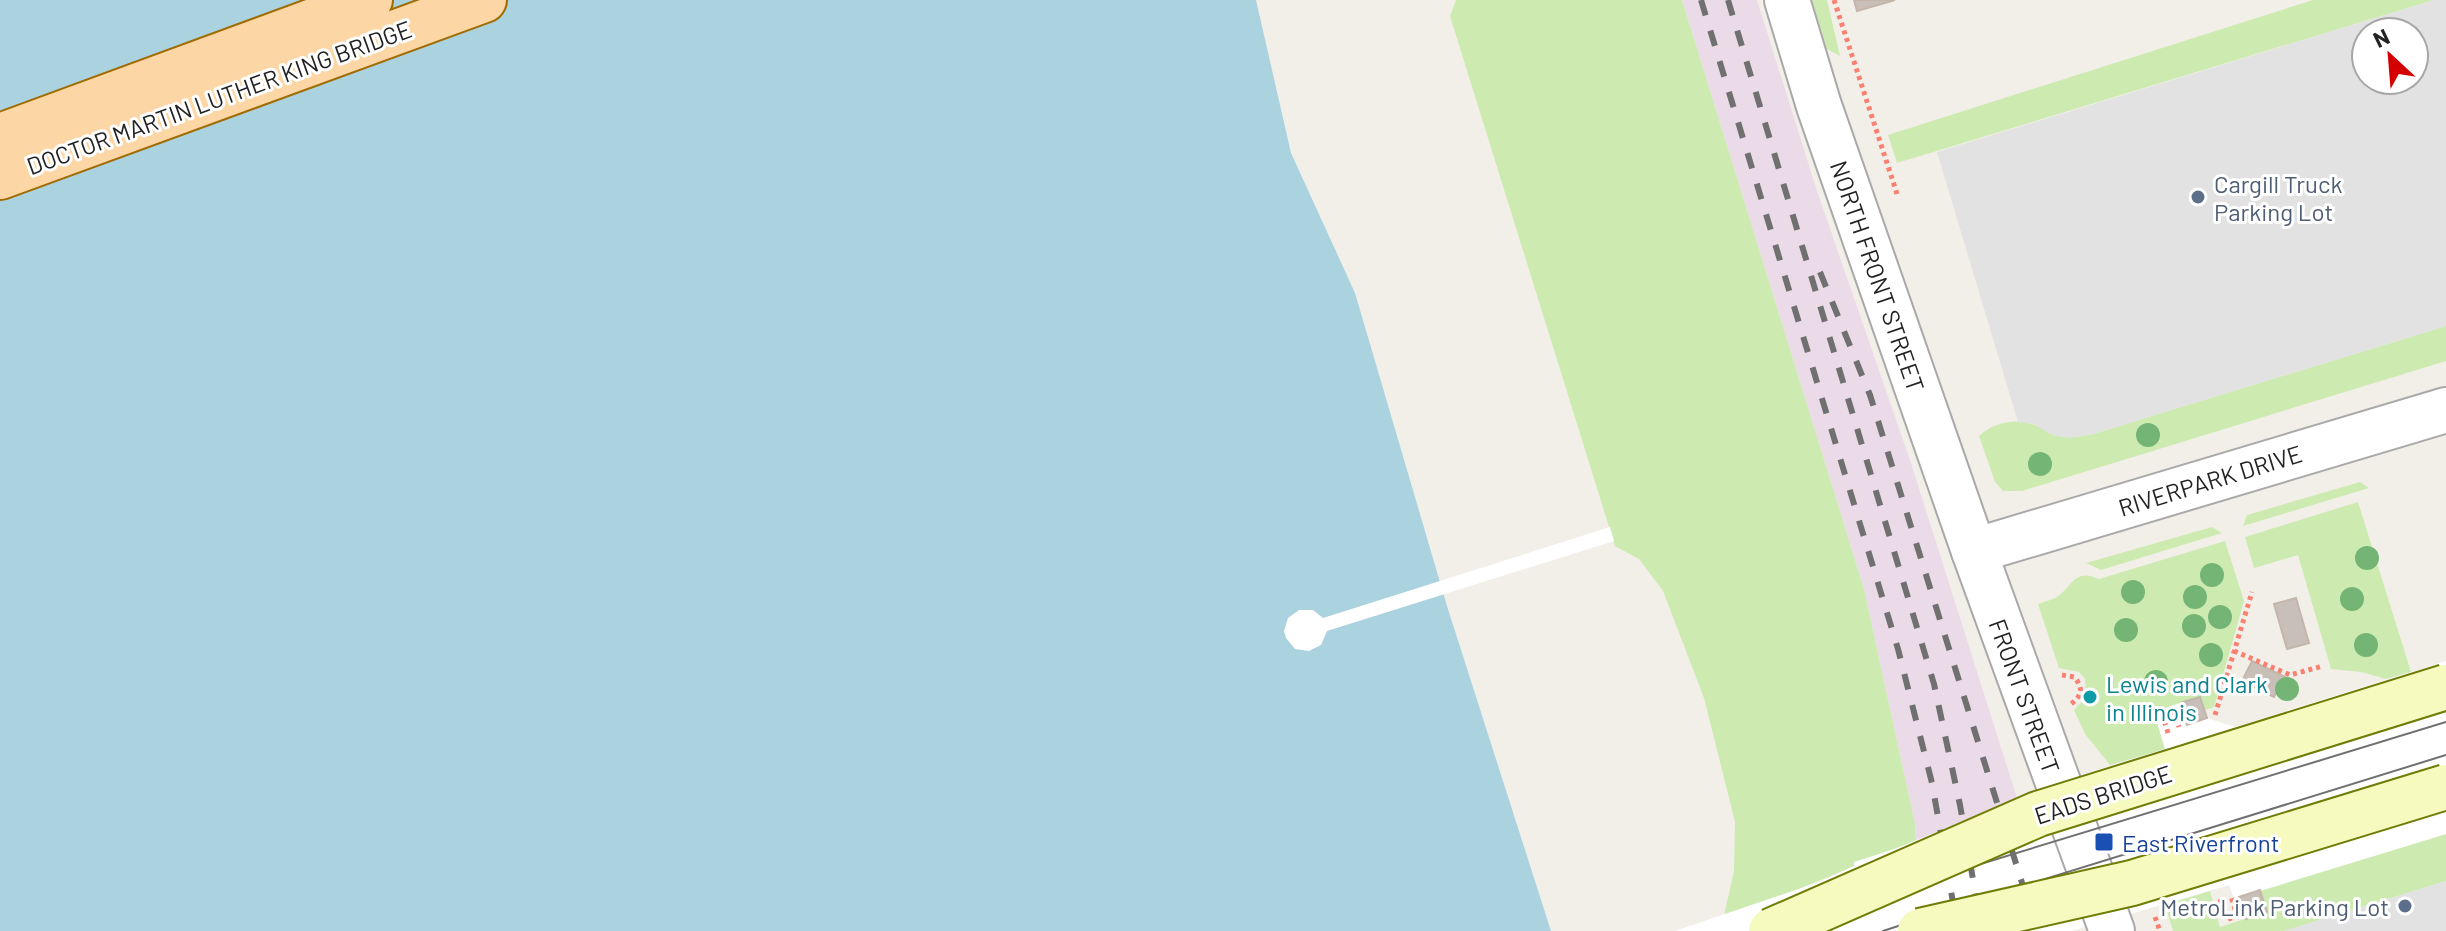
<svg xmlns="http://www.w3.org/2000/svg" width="2446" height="931" viewBox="0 0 2446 931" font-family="Barlow,sans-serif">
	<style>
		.industrial { fill: #ebdbe8 }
		.grass { fill: #cdebb0 }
		.parking { fill: #e2e2e2; fill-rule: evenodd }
		.water { fill: #aad3df }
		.pier { fill: #fff }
		.building { fill: #c7bfb8; stroke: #c4b6ab; stroke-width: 2 }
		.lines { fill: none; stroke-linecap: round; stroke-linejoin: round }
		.minor-casing { stroke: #a9a9a9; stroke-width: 48 }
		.tertiary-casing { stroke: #a9a9a9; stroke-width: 48 }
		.primary-casing { stroke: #a06b00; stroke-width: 48 }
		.path { stroke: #fa8072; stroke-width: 5; stroke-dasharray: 4 4; stroke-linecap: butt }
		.minor { stroke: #fff; stroke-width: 44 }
		.tertiary { stroke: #fff; stroke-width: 44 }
		.primary { stroke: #fcd6a4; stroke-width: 44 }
		.tram { stroke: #707070; stroke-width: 2 }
		.rail { stroke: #707070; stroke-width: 6; stroke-dasharray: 16 16; stroke-linecap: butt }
		.secondary-bridge-casing { stroke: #707d05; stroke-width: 48; stroke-linecap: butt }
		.secondary-bridge { stroke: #f7fabf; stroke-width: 44 }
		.tree { fill: #74b475 }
		.service-dot { fill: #5c6f8a; stroke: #fff; stroke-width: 3 }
		.culture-dot { fill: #0f9aa8; stroke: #fff; stroke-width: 3 }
		.transit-dot { fill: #1a4fb4; stroke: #fff; stroke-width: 3 }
		.labels { text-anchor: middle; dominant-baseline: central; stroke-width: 6; stroke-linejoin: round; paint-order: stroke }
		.street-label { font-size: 24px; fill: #222; stroke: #fff }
		.service-label { font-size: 24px; fill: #4e5e75; stroke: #fff; text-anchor: start }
		.culture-label { font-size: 24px; fill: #0d838f; stroke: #fff; text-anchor: start }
		.transit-label { font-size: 24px; fill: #164399; stroke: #fff; text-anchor: start }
	</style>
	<rect width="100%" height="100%" fill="#f2efe9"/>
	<path class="industrial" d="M 1682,0 L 1757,0 L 1817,191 L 1911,463 L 2017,798 L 1916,841 L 1915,824 L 1864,589 Z"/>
	<path class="grass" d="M 1456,0 L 1682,0 L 1864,589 L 1915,824 L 1916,841 L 1854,863 L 1855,866 L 1784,895 L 1724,915 L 1734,871 L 1735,822 L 1704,698 L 1663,591 L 1639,559 L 1615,546 L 1450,16 Z
		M 1812,0 L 1827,0 L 1840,56 L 1827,49 Z
		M 2313,0 L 2434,0 L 1897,163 L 1888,135 Z
		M 2446,326 L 2446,361 L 2022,491 L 2003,491 L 1995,482 L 1979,436 C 1993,423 2013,418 2032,424 C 2040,426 2047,433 2055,435 C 2068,439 2080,436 2093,434 Z
		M 2360,482 L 2369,488 L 2243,526 L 2247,515 Z
		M 2358,502 L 2411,672 L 2386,679 L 2361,672 L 2331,669 L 2298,555 L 2254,568 L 2245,537 Z
		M 2212,527 L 2222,533 L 2101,570 L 2086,563 Z
		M 2225,541 L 2244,601 L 2214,707 L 2205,710 L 2200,697 L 2154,712 L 2165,749 L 2110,765 L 2085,734 L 2074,710 L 2086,697 L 2085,679 L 2079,672 L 2059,668 L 2038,604 C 2043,602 2052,600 2057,597 C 2073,586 2074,568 2099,579 Z
		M 2446,834 L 2446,881 L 2284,931 L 2173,931 L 2165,905 L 2210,891 L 2220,927 L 2267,912 L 2260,890 Z"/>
	<path class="parking" d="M 2434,0 L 2446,0 L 2446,326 L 2093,434 L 2070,438 L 2052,435 L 2034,424 L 2018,422 L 1937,152 ZM 2414,32 L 2414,80 L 2366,80 L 2366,32 Z
		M 2446,881 L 2446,931 L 2284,931 Z"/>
	<path class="water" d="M 0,0 L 1256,0 L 1291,153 L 1355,293 L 1447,606 L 1551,931 L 0,931 Z"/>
	<path class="pier" d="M 1610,527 L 1614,541 L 1327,631 L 1321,645 L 1309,651 L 1295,649 L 1286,638 L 1284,631 L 1288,618 L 1299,610 L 1313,610 L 1323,618 Z
		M 2446,661 L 2446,834 L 2234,899 L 2229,885 L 2072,931 L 1675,931 L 1819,882 L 1854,866 L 1854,862 L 1895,849 L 2052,784 L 2165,749 L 2154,712 L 2180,703 L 2187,725 L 2207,718 L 2235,727 Z"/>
	<path class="building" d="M 1854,0 L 1895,0 L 1857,11 Z
		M 2296,598 L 2309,643 L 2287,649 L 2274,604 Z
		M 2252,661 L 2285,677 L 2274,697 L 2242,681 Z
		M 2200,697 L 2207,718 L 2187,725 L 2180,703 Z
		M 2260,890 L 2267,912 L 2246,919 L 2239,897 Z"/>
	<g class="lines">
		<defs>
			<path id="minor" d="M 1787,0 L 1819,106 L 1974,551"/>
			<path id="tertiary" d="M 2112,931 L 1974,551 L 2446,410"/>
			<path id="primary" d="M 0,136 L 370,0
				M 0,177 L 484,0"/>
		</defs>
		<use href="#minor" class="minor-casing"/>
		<use href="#tertiary" class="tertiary-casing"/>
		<use href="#primary" class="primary-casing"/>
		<path class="path" d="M 1834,0 L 1898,197
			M 2234,651 L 2290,675 L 2323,666
			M 2062,675 L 2074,677 C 2083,687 2083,695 2071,704
			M 2215,715 L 2252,592
			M 2168,733 L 2162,714 L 2173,710 L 2179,727
			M 2220,899 L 2226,920 L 2237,916 L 2231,896
			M 2155,917 L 2160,931"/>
		<use href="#minor" class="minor"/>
		<use href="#tertiary" class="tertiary"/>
		<use href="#primary" class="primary"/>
		<path class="tram" d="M 1775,931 L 1938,877 L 2446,722
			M 1883,931 L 1993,895 L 2446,755"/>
		<path class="rail" d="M 1701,0 L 1898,649 L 1932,783 L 1958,931
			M 1728,0 L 1934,684 L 1960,805 L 1982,931
			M 1820,272 L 1870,395 L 2037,931"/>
		<defs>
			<path id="secondary-bridge" d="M 1771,931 L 2038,814 L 2446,687
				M 1920,931 L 2132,883 L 2446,787"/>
		</defs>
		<use href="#secondary-bridge" class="secondary-bridge-casing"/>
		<use href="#secondary-bridge" class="secondary-bridge"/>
	</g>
	<g class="tree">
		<circle cx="2148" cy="435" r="12"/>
		<circle cx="2040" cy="464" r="12"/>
		<circle cx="2367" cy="558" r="12"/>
		<circle cx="2212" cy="575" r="12"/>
		<circle cx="2133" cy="592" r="12"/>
		<circle cx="2195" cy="597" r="12"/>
		<circle cx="2352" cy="599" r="12"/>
		<circle cx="2220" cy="617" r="12"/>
		<circle cx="2194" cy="626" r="12"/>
		<circle cx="2126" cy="630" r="12"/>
		<circle cx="2366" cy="645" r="12"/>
		<circle cx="2211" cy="655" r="12"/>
		<circle cx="2156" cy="682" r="12"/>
		<circle cx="2287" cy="689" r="12"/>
	</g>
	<g class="service-dot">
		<circle cx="2198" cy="197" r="8"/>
		<circle cx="2405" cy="906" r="8"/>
	</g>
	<circle class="culture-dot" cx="2090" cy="697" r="8"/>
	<rect class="transit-dot" x="2094" y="832" width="20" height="20" rx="4"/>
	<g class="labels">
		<g class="street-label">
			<text transform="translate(219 97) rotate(-20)">DOCTOR MARTIN LUTHER KING BRIDGE</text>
			<text transform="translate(1878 276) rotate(71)">NORTH FRONT STREET</text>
			<text transform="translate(2210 480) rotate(-17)">RIVERPARK DRIVE</text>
			<text transform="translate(2025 696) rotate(70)">FRONT STREET</text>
			<text transform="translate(2103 794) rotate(-18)">EADS BRIDGE</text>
		</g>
		<g class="service-label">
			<text x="2214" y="183">Cargill Truck<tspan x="2214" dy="28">Parking Lot</tspan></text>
			<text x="2389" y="906" text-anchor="end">MetroLink Parking Lot</text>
		</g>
		<g class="culture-label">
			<text x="2106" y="683">Lewis and Clark<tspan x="2106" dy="28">in Illinois</tspan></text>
		</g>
		<g class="transit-label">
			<text x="2122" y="842">East Riverfront</text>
		</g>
	</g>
	<g transform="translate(2390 56) rotate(334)"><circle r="38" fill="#ffffff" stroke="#a7a7a7" stroke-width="2"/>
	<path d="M0-6L14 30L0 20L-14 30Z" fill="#d40000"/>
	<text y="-12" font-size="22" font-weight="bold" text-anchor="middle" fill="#222222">N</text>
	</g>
</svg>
